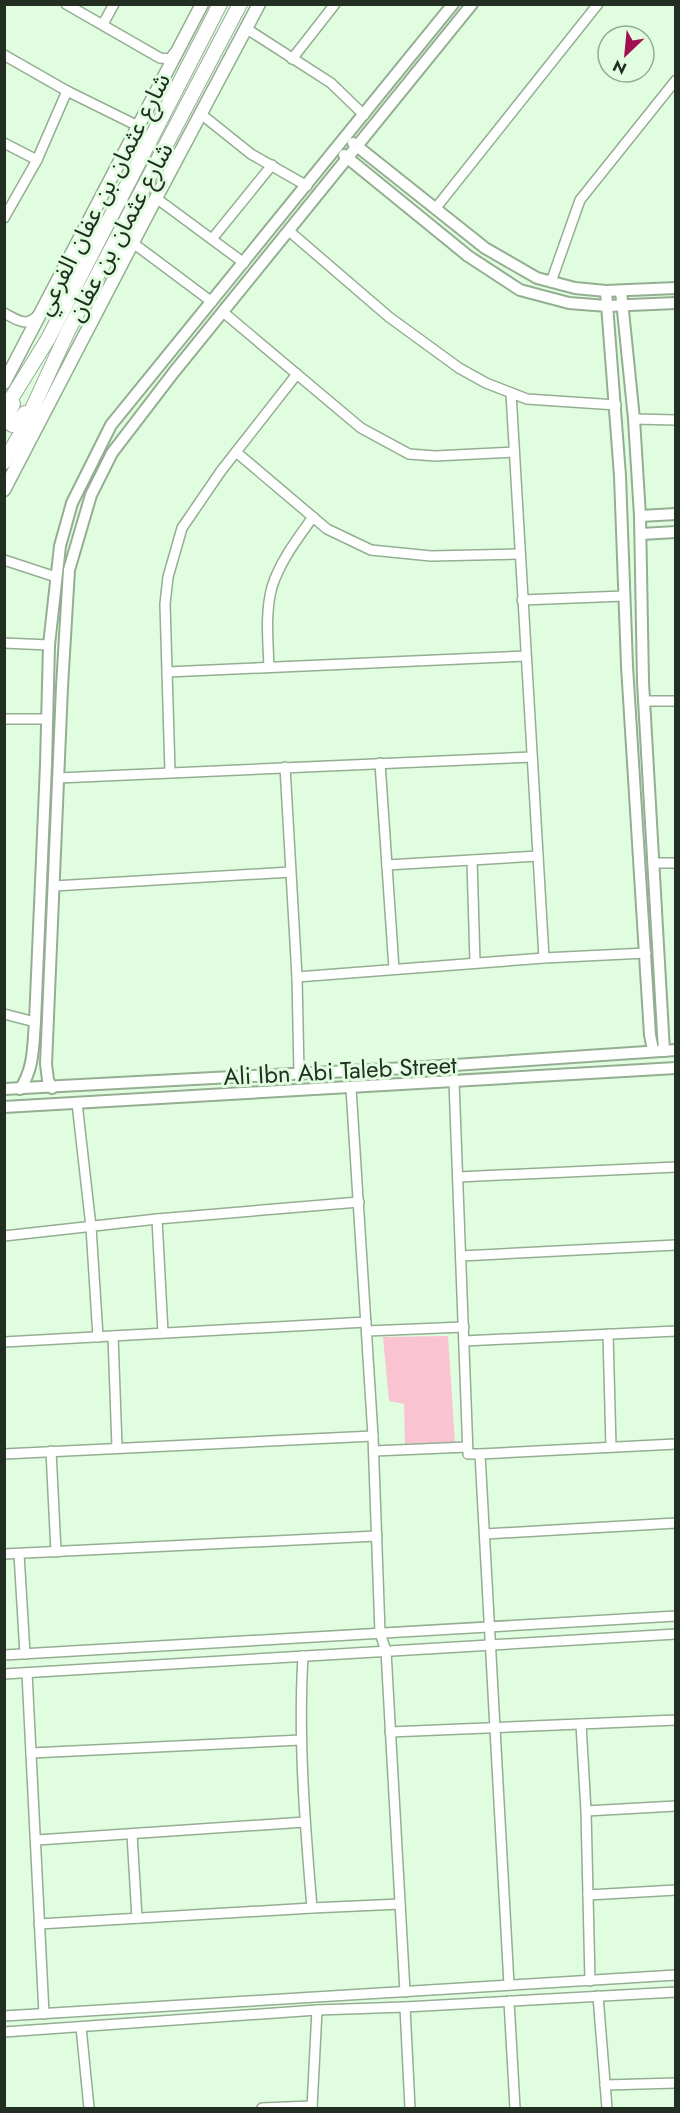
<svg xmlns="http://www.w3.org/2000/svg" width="680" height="2113" viewBox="0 0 680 2113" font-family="Jost,'Noto Sans Arabic',sans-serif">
	<rect width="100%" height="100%" fill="#e1fddf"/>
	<!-- green -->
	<polygon fill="#fac3d1" points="448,1336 455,1443 405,1445 404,1404 389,1401 383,1337"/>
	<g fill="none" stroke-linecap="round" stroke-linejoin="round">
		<!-- minor casing -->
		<g stroke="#94ae92" stroke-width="12">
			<g id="minor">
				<polyline points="66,4 160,58 170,59 174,53"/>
				<polyline points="103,24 114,4"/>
				<polyline points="247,29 331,83 364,115"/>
				<polyline points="4,55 67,91 138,126"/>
				<polyline points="292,59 335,4"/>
				<polyline points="201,114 251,154 307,186"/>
				<polyline points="4,143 37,160"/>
				<polyline points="156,198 244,263"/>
				<polyline points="435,209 598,4"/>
				<polyline points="4,218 37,160 67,91"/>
				<polyline points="289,231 389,317 459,368 486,383 527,399 616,405"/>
				<polyline points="212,239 272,165"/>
				<polyline points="133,243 212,302"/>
				<polyline points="551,282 580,200 676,80"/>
				<polyline points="223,312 361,428 409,454 435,456 513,452"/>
				<path d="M4,313C17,320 27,328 38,315"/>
				<polyline points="511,393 544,958"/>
				<polyline points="634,419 676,420"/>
				<polyline points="236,452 327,529 371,550 431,556 519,554"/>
				<polyline points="4,560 56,577"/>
				<polyline points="522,600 624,596"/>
				<polyline points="4,643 49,645"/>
				<path d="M269,667C268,641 265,612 272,587C280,561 298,538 313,517"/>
				<polyline points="167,672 526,656"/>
				<polyline points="644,701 676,701"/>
				<polyline points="4,719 47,719"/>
				<polyline points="380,763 394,969"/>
				<polyline points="285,767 297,977 299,1073"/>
				<polyline points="170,772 165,604 168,577 182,528 221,471 297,374"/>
				<polyline points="58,778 532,757"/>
				<polyline points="472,860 475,963"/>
				<polyline points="653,863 676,863"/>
				<polyline points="387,865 538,856"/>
				<polyline points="54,886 290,872"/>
				<polyline points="297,977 544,958 646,953"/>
				<polyline points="4,1014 35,1022"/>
				<polyline points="454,1082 468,1454 480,1454"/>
				<polyline points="351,1088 373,1436 380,1633 386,1651 405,1992"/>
				<polyline points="77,1103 91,1227 98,1337"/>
				<polyline points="458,1177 676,1167"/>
				<polyline points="157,1219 163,1333"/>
				<polyline points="4,1236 157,1219 359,1202"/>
				<polyline points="461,1256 676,1245"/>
				<polyline points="367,1331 464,1327"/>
				<polyline points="608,1334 611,1447"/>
				<polyline points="113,1336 117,1447"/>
				<polyline points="464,1341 676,1331"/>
				<polyline points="4,1342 366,1322"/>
				<polyline points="51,1451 56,1552"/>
				<polyline points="374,1451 467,1447"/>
				<polyline points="4,1454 373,1436"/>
				<polyline points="485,1534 676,1523"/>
				<polyline points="4,1554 377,1536"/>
				<polyline points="19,1554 25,1654"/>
				<polyline points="4,1655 676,1616"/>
				<path d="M303,1656C298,1740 305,1824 312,1908"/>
				<polyline points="27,1673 44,2014"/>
				<polyline points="4,1674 676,1634"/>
				<polyline points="581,1724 586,1811 588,1895 676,1890"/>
				<polyline points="390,1732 676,1720"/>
				<polyline points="31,1753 301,1740"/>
				<polyline points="586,1811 676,1806"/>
				<polyline points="132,1834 137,1918"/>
				<polyline points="37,1840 305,1822"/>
				<polyline points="588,1895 590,1981"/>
				<polyline points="39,1924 312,1908 400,1904"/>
				<polyline points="509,1985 480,1454 676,1444"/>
				<polyline points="598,1996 607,2108"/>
				<polyline points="509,2001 515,2108"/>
				<polyline points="405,2007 410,2108"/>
				<polyline points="4,2016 676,1975"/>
				<polyline points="81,2027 89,2108"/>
				<polyline points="4,2032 317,2010 405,2007 676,1992"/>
				<polyline points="605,2085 676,2083"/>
				<polyline points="262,2108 312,2106"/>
				<polyline points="312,2108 317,2010"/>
			</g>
		</g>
		<!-- tertiary casing -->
		<g stroke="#94ae92" stroke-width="14">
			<g id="tertiary">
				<polyline points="353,143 485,248 537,278 575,288 606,291 676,288"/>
				<polyline points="344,155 468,256 520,290 569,303 607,306 676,303"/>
				<polyline points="606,291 620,476 627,666 650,1035 653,1050"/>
				<polyline points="621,291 634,419 640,516 643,682 664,1051"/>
				<polyline points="640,516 676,514"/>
				<polyline points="641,534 676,532"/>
				<polyline points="52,1088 48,1080 46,1064 62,687 69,570 91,495 112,453 174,372 472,4"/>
				<polyline points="4,1089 425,1067 676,1050"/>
				<path d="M20,1089C34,1069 33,1046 35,1022L46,765L49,645L60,546L72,503L111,425L453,4"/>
				<polyline points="4,1107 676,1068"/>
			</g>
		</g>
		<!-- secondary casing -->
		<g stroke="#94ae92" stroke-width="15">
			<g id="secondary">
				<polyline points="116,260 131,223"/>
				<polyline points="71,283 92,229"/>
				<polyline points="4,383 202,4"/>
				<polyline points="4,490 156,198 259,4"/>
			</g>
		</g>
		<!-- primary casing -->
		<g stroke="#94ae92" stroke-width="16">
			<g id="primary">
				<path d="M13,404C9,412 5,417 12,425H16L25,413"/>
				<polyline points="4,410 48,339 220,4"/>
				<polyline points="4,462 21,433 68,331 240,4"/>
			</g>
		</g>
		<!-- minor -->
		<use href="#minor" stroke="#fff" stroke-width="9"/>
		<!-- tertiary -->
		<use href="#tertiary" stroke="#fff" stroke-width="10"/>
		<!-- secondary -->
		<use href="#secondary" stroke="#fff" stroke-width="12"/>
		<!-- primary -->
		<use href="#primary" stroke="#fff" stroke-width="14"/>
	</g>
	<g text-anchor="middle" stroke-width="6" stroke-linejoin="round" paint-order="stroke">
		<!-- street labels -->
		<g font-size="24" fill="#232e23" stroke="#e1fddf">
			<text transform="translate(103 194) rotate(-63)" y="8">شارع عثمان بن عفان الفرعي</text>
			<text transform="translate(120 232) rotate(-62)" y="8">شارع عثمان بن عفان</text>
			<text transform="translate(340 1071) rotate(-3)" y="8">Ali Ibn Abi Taleb Street</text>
		</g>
	</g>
	<!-- border -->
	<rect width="680" height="2113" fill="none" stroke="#232e23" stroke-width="12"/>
	<!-- north arrow -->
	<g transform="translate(626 54) rotate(206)"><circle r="28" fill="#e1fddf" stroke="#95aa94" stroke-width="1.5"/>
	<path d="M0-4.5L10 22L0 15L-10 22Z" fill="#a20f52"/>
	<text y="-9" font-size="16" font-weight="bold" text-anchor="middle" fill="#232e23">N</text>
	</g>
</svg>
